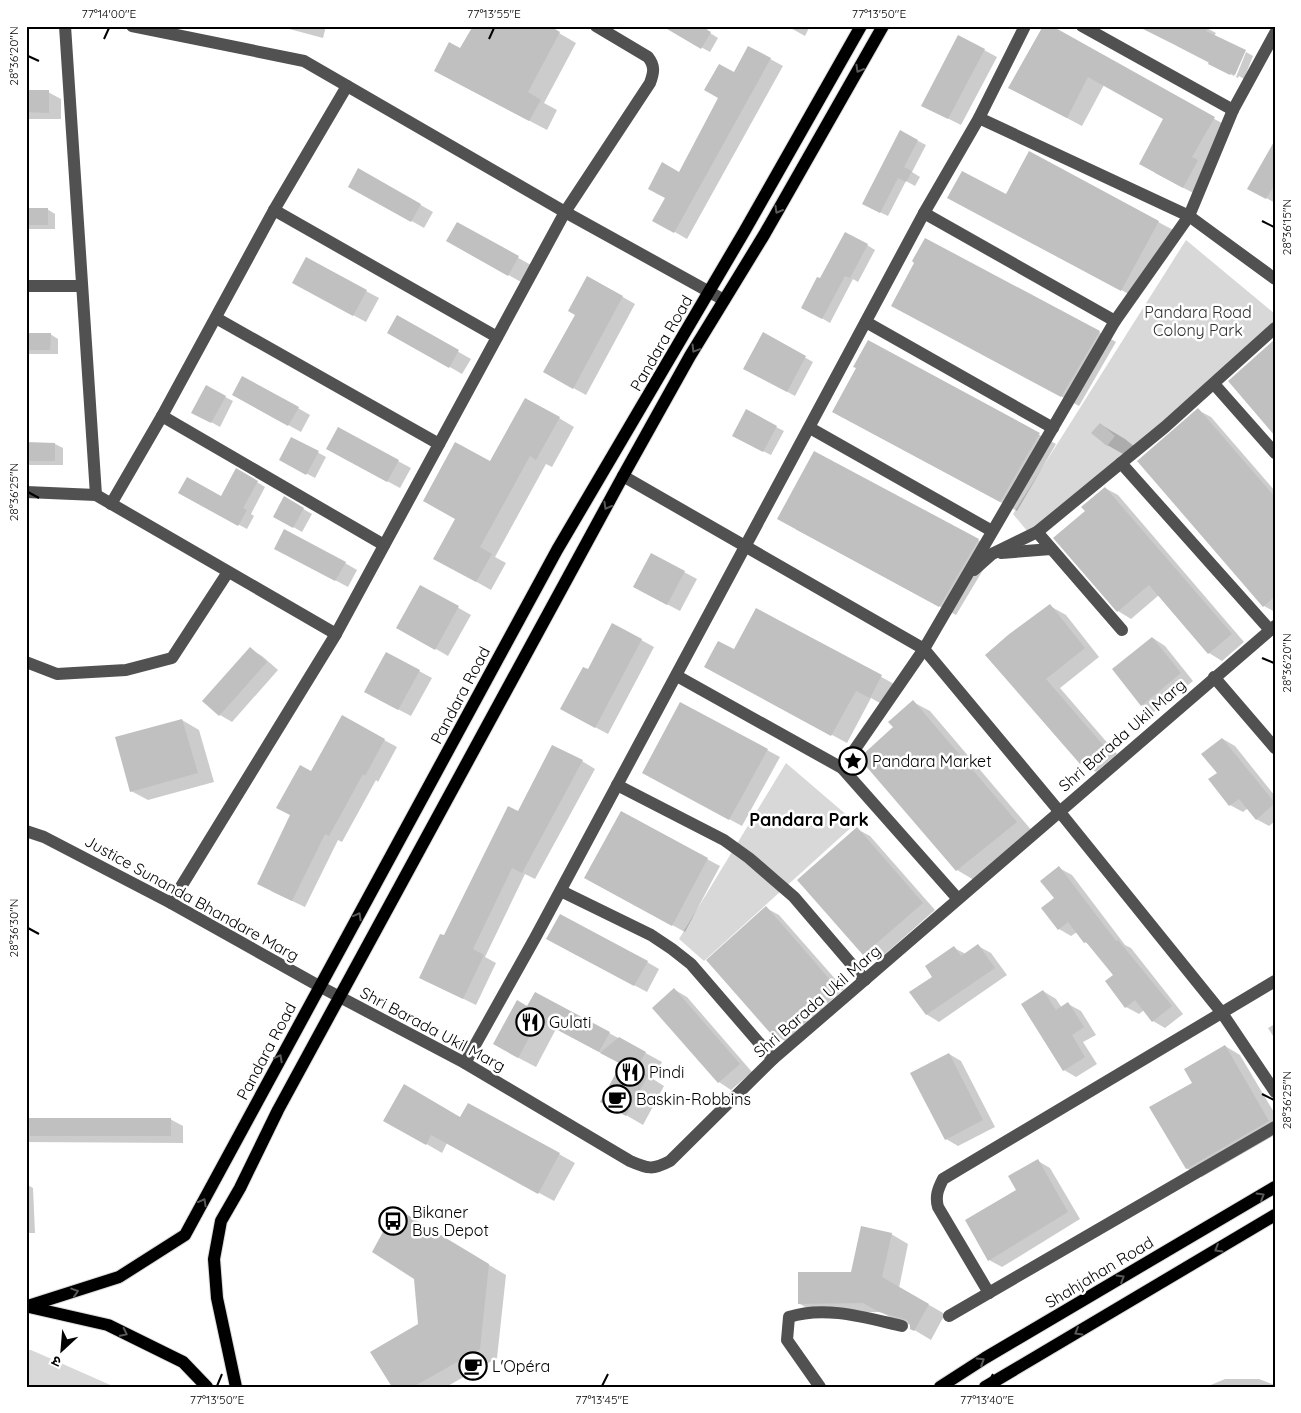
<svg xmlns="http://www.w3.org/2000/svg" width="1301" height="1413" viewBox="0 0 1301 1413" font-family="Quicksand,'Noto Sans Devanagari',sans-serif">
	<rect width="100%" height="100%" fill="#fff"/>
	<!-- green -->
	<g fill="#d8d8d8">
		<polygon points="1186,240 1275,314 1275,324 1164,425 1028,532 1013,514"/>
		<polygon points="786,763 856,823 704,961 679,939"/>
		<polygon points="26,1350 31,1350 115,1387 26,1387"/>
	</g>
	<!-- shadow -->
	<g fill="#0003">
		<polygon points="278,26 326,26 323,38"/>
		<polygon points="547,26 576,43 544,103 557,110 547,130 452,80"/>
		<polygon points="682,26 709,26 707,31 718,38 710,52 677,34"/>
		<polygon points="787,26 810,26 805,36"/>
		<polygon points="1045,26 1229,127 1199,196 1155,173 1164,118 1104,85 1082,126 1025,96"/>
		<polygon points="1203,26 1216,33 1214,36 1244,51 1234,76 1177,46"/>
		<polygon points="748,47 783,66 687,239 654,220"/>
		<polygon points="984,50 997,57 961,125 935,112"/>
		<polygon points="1246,52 1253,56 1244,79 1239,76 1238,78 1236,77"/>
		<polygon points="26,91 48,92 61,99 61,119 26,119"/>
		<polygon points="901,132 926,145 912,172 920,177 915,186 906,181 888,216 871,208"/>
		<polygon points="1275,143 1275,203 1249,188"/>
		<polygon points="1030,153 1175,231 1138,299 966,207 1007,196"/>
		<polygon points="359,170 433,212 424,228 350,186"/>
		<polygon points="26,209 47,209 55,214 55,229 26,229"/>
		<polygon points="458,224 531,265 521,282 448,241"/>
		<polygon points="867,245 875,250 858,282 853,279 830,323 803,307 821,280"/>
		<polygon points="588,277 635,304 586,395 544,372 576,314"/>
		<polygon points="306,290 366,291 379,298 366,322"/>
		<polygon points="910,315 1099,332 1116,342 1079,406"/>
		<polygon points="397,317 471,359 462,374 389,332"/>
		<polygon points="26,334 50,334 58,339 58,354 26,354"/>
		<polygon points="763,334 813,362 795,396 753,373"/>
		<polygon points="868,342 1056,444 1017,511 850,421 857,368"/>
		<polygon points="206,387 233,401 220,427 193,412"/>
		<polygon points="246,402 298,408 310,415 301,432"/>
		<polygon points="1198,410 1211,417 1275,491 1275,612 1264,606"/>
		<polygon points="559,418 574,427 552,467 546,464 495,557 506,563 491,590 450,567 491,463"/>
		<polygon points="1100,424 1125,439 1140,451 1132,459 1107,445"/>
		<polygon points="776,427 784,431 771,455 741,440"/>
		<polygon points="292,438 326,457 315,478 281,460"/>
		<polygon points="26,444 55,444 63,448 63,465 26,465"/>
		<polygon points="340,456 398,461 411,468 400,488"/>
		<polygon points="237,470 265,487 251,514 254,516 247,529 188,498 222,498"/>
		<polygon points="1105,488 1118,495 1244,642 1222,661 1209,653 1159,595 1131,619 1118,611 1055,538 1087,512"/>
		<polygon points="284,498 312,514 302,532 274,516"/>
		<polygon points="795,529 978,540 995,550 956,615"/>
		<polygon points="288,555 345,563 357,570 348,587"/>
		<polygon points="684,572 697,579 680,611 647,594"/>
		<polygon points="420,586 471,615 448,656 398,627"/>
		<polygon points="1050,606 1066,615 1099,657 1060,688 1117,754 1096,772 1081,763 987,655"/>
		<polygon points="757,609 896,685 885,706 871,698 847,743 719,674 735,651"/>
		<polygon points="612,624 654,647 608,734 574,716 588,671"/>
		<polygon points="1153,638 1165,646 1193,681 1154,712 1142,705"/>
		<polygon points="250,649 262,656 278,670 232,722 220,715"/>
		<polygon points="419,671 432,678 411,716 378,699"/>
		<polygon points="913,702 930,711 1033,832 974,880 957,870"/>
		<polygon points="342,717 397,747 378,782 376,780 342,842 338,840 305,907 271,891 292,815 312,773"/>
		<polygon points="182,720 199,730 214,782 148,800 131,791"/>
		<polygon points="1223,739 1235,746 1275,796 1275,821 1269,826 1256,819 1248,808 1243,812 1230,805 1218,773"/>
		<polygon points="767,750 780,757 742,826 656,780"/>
		<polygon points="582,761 595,769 535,879 525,874 485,957 496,963 476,1005 421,978 519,812"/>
		<polygon points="621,813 720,866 685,932 598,885"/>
		<polygon points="857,829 870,836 935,910 877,961 864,954 799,880"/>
		<polygon points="1059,868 1072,875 1125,945 1131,948 1183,1014 1165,1028 1153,1021 1144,1010 1139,1014 1126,1007 1114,975 1091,946 1085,942 1077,932 1071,936 1059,929 1056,899"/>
		<polygon points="766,908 779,915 844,989 785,1041 773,1034"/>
		<polygon points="560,946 647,962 659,969 647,992"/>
		<polygon points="978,946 991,953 1007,975 939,1022 926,1014 934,977 954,948 966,954"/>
		<polygon points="675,990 687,997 752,1072 731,1090 719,1082"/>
		<polygon points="1043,991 1056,999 1062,1008 1068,1004 1081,1011 1096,1035 1083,1042 1097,1064 1076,1077 1064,1070"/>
		<polygon points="528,1008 609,1033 662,1062 653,1079 664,1086 643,1125 619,1111 622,1064 616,1061 556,1029 536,1067 511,1054"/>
		<polygon points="1275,1024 1275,1039 1268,1028"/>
		<polygon points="1225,1046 1240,1055 1275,1114 1275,1135 1202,1177 1186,1168"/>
		<polygon points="949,1054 961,1061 995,1127 958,1146 946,1139"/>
		<polygon points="26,1069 28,1070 28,1086 26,1086"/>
		<polygon points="469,1104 575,1163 554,1201 447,1143 442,1153 385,1120 461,1119"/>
		<polygon points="26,1119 170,1119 183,1126 183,1143 26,1142"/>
		<polygon points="1038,1161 1050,1168 1080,1219 1002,1267 989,1260 1018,1191"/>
		<polygon points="26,1184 33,1188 35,1233 26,1233"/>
		<polygon points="413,1220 506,1275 497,1358 446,1387 393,1387 420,1325"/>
		<polygon points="891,1234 908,1244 899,1288 945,1314 931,1340 911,1328 911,1325 897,1321 881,1312 816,1313 800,1304 852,1273"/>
		<polygon points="1225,1379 1259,1379 1275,1385 1275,1387 1206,1387"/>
	</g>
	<!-- building -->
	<g fill="#c0c0c0">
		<polygon points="473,26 550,26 560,32 528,92 541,100 529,121 434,71 449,42 460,48"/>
		<polygon points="662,26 700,26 711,32 701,49"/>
		<polygon points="1043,26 1052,26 1215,117 1192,157 1198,160 1183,188 1139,164 1163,119 1088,77 1067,118 1008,88"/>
		<polygon points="1137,26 1209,26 1206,31 1246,50 1235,75 1231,73 1230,75 1208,64 1209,62"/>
		<polygon points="958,35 985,49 948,119 921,106"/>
		<polygon points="748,46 771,58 674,233 652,221 665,198 648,189 662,162 679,172 718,98 704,90 719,64 734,72"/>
		<polygon points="26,90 49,90 49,113 26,112"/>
		<polygon points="900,130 918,140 904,167 912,171 906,182 898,178 880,213 862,204"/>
		<polygon points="1275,140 1275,184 1266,199 1247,189"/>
		<polygon points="1029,151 1159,221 1121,291 947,198 962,171 1006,194"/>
		<polygon points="358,168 421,204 411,222 348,187"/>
		<rect x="26" y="208" width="22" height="17"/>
		<polygon points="457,222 519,256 508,276 446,241"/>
		<polygon points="845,232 868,244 850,278 845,276 822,319 801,308 817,277 820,278"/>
		<polygon points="925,238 1100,331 1061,397 891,306 914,263 912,261"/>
		<polygon points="306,257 367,290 353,316 292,283"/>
		<polygon points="587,276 623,296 573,389 543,372 575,315 568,311"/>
		<polygon points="397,315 459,350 449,368 387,333"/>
		<polygon points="763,332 806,356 787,392 743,369"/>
		<polygon points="26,333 51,333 50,350 26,350"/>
		<polygon points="1275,339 1275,436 1228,381"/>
		<polygon points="868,340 1040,433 1000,502 832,412 856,368 853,367"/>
		<polygon points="242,376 299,407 288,426 232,395"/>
		<polygon points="206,385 226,396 211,423 191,413"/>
		<polygon points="525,398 560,417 536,460 530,456 480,547 492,554 476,582 433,559 455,519 423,501 455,442 490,461"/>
		<polygon points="1198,408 1275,497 1275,596 1263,607 1137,461"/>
		<polygon points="746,409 777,426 763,452 732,436"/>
		<polygon points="1100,423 1115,436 1107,446 1091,433"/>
		<polygon points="338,427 399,460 387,482 326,449"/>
		<polygon points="291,437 319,451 306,475 279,460"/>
		<polygon points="26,442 55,443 55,461 26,461"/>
		<polygon points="814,451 979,539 939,607 777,519"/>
		<polygon points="236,468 258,481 243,508 247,510 238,526 178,493 187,477 221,496"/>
		<polygon points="1105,487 1232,634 1208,654 1149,585 1117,612 1053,538 1085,511 1081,507"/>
		<polygon points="284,496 304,508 293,528 273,517"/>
		<polygon points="284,529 346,562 335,581 274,549"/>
		<polygon points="651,553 685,571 667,605 633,587"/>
		<polygon points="420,585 459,606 435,650 396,628"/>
		<polygon points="1050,604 1085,648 1046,679 1103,745 1080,764 985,655 1008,635"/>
		<polygon points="756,608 882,675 870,698 856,691 831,736 704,667 718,641 734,649"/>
		<polygon points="612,623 642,639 595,728 560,709 583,667 588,669"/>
		<polygon points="1152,637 1181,673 1141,706 1112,669"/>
		<polygon points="250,647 267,662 219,716 202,701"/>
		<polygon points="386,652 420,670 398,710 364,692"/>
		<polygon points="913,700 1017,822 956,871 859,758 893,727 888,722"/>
		<polygon points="680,702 768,749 729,820 642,773"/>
		<polygon points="342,715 385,739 365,776 363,774 329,836 325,834 292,901 257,884 290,815 276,808 300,765 311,771"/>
		<polygon points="182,719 198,773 130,792 115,737"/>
		<polygon points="1222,738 1275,803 1256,820 1239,799 1229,806 1208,779 1217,773 1201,754"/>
		<polygon points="552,745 583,760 522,873 512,868 473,949 484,955 463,999 419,978 440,934 444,935 508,806 518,811"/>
		<polygon points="621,811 708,858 672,926 584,878"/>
		<polygon points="857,827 923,903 863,955 797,880"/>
		<polygon points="1059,866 1116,941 1118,940 1172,1006 1152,1022 1135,1000 1125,1008 1105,981 1113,975 1086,942 1084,943 1068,922 1058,930 1041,908 1054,898 1040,881"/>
		<polygon points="766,906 832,982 772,1035 706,960"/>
		<polygon points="560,914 648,961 634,986 546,939"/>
		<polygon points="978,944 995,968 926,1015 909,992 932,977 925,966 954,946 961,956"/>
		<polygon points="674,988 740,1064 718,1083 652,1008"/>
		<polygon points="1043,990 1056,1010 1068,1002 1084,1027 1072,1035 1085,1057 1063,1071 1021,1004"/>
		<polygon points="535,992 610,1032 599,1052 539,1020 518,1058 493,1044 517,1000 527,1006"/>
		<polygon points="619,1037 646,1052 636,1069 648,1075 626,1116 600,1102 621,1064 600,1053"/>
		<polygon points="1225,1045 1269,1121 1186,1169 1149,1107 1192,1083 1184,1069"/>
		<polygon points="949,1053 983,1120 945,1140 910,1073"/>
		<polygon points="404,1084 460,1117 468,1103 560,1153 538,1194 431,1135 426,1145 383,1121"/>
		<polygon points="29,1118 171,1118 171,1136 30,1136"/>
		<polygon points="1038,1159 1068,1212 988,1261 965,1220 1016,1190 1008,1176"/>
		<polygon points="396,1208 489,1264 480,1349 413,1387 392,1387 370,1352 418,1324 414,1279 372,1252"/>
		<polygon points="861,1226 892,1233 882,1277 929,1304 914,1331 910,1329 910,1324 907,1320 879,1312 863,1303 798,1304 798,1272 851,1272"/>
	</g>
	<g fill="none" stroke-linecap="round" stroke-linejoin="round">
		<!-- major casing -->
		<g stroke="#dbdbdb" stroke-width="14">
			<g id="major">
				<polyline points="28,1306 119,1277 185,1235 557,550 744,232 861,26"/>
				<polyline points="29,1307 108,1325 183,1362 207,1387"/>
				<polyline points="236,1387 217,1298 214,1259 221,1221 240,1188 278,1110 623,476 690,356 764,235 883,26"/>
				<polyline points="940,1387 985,1358 1275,1187"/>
				<polyline points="985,1387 1275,1215"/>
			</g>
		</g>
		<!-- minor -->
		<g stroke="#515151" stroke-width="12">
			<polyline points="65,26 96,495"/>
			<polyline points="132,26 304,61 565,212 724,300"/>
			<polyline points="1082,26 1233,110"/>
			<polyline points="979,118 1189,216 1275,279"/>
			<polyline points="274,210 497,337"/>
			<polyline points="924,213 1115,321"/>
			<polyline points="26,286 82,286"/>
			<polyline points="216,318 439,444"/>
			<polyline points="866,322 1053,428"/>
			<polyline points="1214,384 1275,453"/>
			<polyline points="162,416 384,545"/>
			<polyline points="810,428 992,531"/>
			<polyline points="1121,463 1270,630"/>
			<polyline points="623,476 924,649 1059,811 1222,1013 1275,1092"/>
			<polyline points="26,492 96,495 336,634"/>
			<polyline points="111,504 162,416 274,210 347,86"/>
			<polyline points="1037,532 1122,630"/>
			<polyline points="1001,553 1051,549"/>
			<polyline points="974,570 992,554 1037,532 1165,427 1275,328"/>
			<polyline points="26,662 57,674 126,670 172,658 228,572"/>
			<polyline points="677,676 842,768 958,899"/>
			<polyline points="1214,677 1275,748"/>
			<polyline points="842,768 924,649 1115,321 1189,216 1233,110 1275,33"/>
			<polyline points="617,785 724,840 749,858 794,897 865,980"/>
			<path d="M26,831L44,837L171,903L319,986L465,1063L630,1161C648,1169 653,1170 670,1161L773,1059L1275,626"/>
			<polyline points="561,891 651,935 672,949 691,964 773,1059"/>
			<path d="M171,903L336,634L565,212L650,83C654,72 655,66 648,57L596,26"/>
			<polyline points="465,1063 535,938 924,213 979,118 1025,26"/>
			<path d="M989,1293L938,1207C935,1196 938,1189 943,1179L1275,981"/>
			<polyline points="949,1316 1275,1127"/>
			<path d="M820,1387L787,1340L789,1317C825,1305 867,1318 902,1326"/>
		</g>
		<!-- major -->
		<use href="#major" stroke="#000" stroke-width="12"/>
	</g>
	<!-- one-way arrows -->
	<defs><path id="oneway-chevron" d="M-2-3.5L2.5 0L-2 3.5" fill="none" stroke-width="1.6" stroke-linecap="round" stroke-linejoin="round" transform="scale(1.25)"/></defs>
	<g stroke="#595959">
		<use href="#oneway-chevron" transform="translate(859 69) rotate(120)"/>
		<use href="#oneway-chevron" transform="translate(778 210) rotate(120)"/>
		<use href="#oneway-chevron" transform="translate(695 349) rotate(121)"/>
		<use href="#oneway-chevron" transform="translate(607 506) rotate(119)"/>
		<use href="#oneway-chevron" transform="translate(358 916) rotate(-61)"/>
		<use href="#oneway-chevron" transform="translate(279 1058) rotate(-62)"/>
		<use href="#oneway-chevron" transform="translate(1261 1196) rotate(-31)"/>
		<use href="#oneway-chevron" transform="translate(203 1202) rotate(-61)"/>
		<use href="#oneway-chevron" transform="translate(1218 1249) rotate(149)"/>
		<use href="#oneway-chevron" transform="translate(1121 1278) rotate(-31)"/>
		<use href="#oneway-chevron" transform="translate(75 1292) rotate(-18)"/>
		<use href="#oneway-chevron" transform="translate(1078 1332) rotate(150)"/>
		<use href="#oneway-chevron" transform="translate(124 1333) rotate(26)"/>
		<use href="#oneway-chevron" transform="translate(981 1361) rotate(-32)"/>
	</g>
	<!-- ticks -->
	<path fill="none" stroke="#000" stroke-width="2" d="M104,39L109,28M489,39L494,28M874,39L879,28M28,56L39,61M1262,221L1274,227M28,492L39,498M1262,658L1274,663M28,928L39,934M1262,1094L1274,1100M217,1386L222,1374M602,1386L608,1374M987,1386L993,1374"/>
	<!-- icons -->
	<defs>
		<g id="sight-ring" transform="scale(1.4375)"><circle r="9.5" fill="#fff" stroke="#000" stroke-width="1.5"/><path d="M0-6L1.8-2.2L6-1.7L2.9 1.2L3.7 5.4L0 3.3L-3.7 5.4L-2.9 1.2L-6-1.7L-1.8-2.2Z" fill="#000"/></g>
		<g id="restaurant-ring" transform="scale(1.4375)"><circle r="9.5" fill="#fff" stroke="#000" stroke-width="1.5"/><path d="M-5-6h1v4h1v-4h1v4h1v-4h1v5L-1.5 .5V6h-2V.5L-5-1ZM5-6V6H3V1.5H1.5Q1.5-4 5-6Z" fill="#000"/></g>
		<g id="cafe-ring" transform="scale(1.4375)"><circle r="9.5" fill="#fff" stroke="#000" stroke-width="1.5"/><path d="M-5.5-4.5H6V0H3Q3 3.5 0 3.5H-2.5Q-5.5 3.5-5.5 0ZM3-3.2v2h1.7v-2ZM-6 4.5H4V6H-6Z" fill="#000"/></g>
		<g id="bus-ring" transform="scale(1.4375)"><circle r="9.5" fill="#fff" stroke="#000" stroke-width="1.5"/><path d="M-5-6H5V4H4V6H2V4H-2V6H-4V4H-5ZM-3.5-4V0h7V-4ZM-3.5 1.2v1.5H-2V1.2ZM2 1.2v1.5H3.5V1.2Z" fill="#000"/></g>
	</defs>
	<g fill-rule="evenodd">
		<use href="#sight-ring" x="853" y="761"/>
		<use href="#restaurant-ring" x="530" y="1022"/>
		<use href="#restaurant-ring" x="630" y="1072"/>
		<use href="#cafe-ring" x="617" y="1099"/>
		<use href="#bus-ring" x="393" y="1221"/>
		<use href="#cafe-ring" x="473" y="1366"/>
	</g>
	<g text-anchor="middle" stroke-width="5" stroke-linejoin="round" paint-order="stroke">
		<!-- park labels -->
		<g font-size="16" fill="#2f2f2f" stroke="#fff">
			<text x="1198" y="318">Pandara Road<tspan x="1198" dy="18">Colony Park</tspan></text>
		</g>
		<!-- street labels -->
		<g font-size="16" fill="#000" stroke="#fff">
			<text transform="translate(661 343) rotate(-60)" y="6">Pandara Road</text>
			<text transform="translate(460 695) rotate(-62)" y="6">Pandara Road</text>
			<text transform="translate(1122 735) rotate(-41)" y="6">Shri Barada Ukil Marg</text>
			<text transform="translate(192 898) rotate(29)" y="6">Justice Sunanda Bhandare Marg</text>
			<text transform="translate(817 1001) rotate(-41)" y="6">Shri Barada Ukil Marg</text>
			<text transform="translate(433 1029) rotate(28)" y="6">Shri Barada Ukil Marg</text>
			<text transform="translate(266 1051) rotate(-62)" y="6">Pandara Road</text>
			<text transform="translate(1099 1272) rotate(-31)" y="6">Shahjahan Road</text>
		</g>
		<!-- poi labels -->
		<g font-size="16" fill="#000" stroke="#fff" text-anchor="start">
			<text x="872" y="767">Pandara Market</text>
			<text x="549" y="1028">Gulati</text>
			<text x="649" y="1078">Pindi</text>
			<text x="636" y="1105">Baskin-Robbins</text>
			<text x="412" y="1218">Bikaner<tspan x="412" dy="18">Bus Depot</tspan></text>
			<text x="492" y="1372">L'Opéra</text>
		</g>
		<!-- neighbourhood labels -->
		<g font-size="18" font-weight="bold" fill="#000" stroke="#fff">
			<text x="809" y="826">Pandara Park</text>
		</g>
	</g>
	<!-- border -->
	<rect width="1301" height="1413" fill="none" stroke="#ffffff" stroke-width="55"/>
	<!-- north arrow -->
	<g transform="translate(62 1350) rotate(206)" stroke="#ffffff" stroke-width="4" paint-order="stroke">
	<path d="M0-4L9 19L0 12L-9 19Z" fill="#000000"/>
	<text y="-8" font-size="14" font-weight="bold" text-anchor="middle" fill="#000000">उ</text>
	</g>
	<rect x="28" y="28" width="1246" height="1358" fill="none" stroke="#000" stroke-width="2"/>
	<g font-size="12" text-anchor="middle" fill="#000">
		<text x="109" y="18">77°14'00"E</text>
		<text x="494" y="18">77°13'55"E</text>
		<text x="879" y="18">77°13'50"E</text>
		<text transform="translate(14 56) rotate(-90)" y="4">28°36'20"N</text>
		<text transform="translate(1287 227) rotate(-90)" y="4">28°36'15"N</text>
		<text transform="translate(14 492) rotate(-90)" y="4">28°36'25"N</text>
		<text transform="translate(1287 663) rotate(-90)" y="4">28°36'20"N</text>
		<text transform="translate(14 928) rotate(-90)" y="4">28°36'30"N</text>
		<text transform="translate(1287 1100) rotate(-90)" y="4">28°36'25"N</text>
		<text x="217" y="1404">77°13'50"E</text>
		<text x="602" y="1404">77°13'45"E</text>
		<text x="987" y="1404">77°13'40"E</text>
	</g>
</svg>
